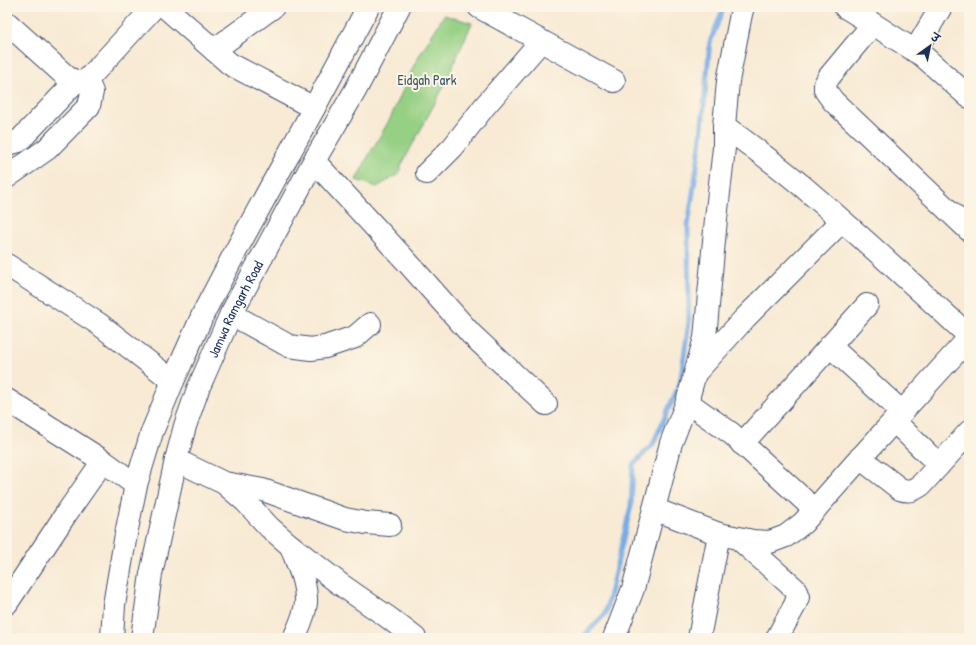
<svg xmlns="http://www.w3.org/2000/svg" width="976" height="645" viewBox="0 0 976 645" font-family="'Patrick Hand','Playpen Sans Deva',sans-serif">
	<rect width="100%" height="100%" fill="#fcf5e5"/>
	<filter id="ink" filterUnits="userSpaceOnUse"><feTurbulence type="fractalNoise" baseFrequency=".025" numOctaves="2"/><feDisplacementMap in="SourceGraphic" scale="8" xChannelSelector="R" yChannelSelector="G"/><feConvolveMatrix kernelMatrix="1 2 1 2 8 2 1 2 1" color-interpolation-filters="sRGB"/></filter>
	<filter id="wash" filterUnits="userSpaceOnUse"><feTurbulence type="fractalNoise" baseFrequency=".012" numOctaves="4" result="noise"/><feDisplacementMap in="SourceGraphic" scale="16" xChannelSelector="R" yChannelSelector="G"/><feGaussianBlur stdDeviation="0.9" result="paint"/><feColorMatrix in="noise" values="0 0 0 0 0 0 0 0 0 0 0 0 0 0 0 0 0 1.4 0 .05"/><feComposite in="paint" operator="in"/></filter>
	<g filter="url(#wash)">
		<rect width="100%" height="100%" fill="#f8ead4"/>
		<!-- green -->
		<polygon fill="#95d084" stroke="#588071" points="444,15 472,23 443,88 402,164 399,174 377,187 356,180 369,155 390,119 415,63"/>
		<g fill="none" stroke-linecap="round" stroke-linejoin="round">
			<!-- stream -->
			<polyline stroke="#78ace5" stroke-width="5" points="582,638 605,614 631,506 633,465 653,444 680,383 689,322 688,226 700,146 710,42 724,7"/>
		</g>
	</g>
	<g filter="url(#ink)">
		<g fill="none" stroke-linecap="round" stroke-linejoin="round">
			<!-- minor casing -->
			<g stroke="#3c4b70" stroke-width="24">
				<g id="minor">
					<polyline points="165,7 230,64 314,108"/>
					<polyline points="479,7 614,81"/>
					<polyline points="845,7 881,29 923,56 969,97"/>
					<path d="M7,23L68,78C76,81 79,83 87,80L154,7"/>
					<polyline points="873,24 829,77 825,84 825,90 833,101 969,230"/>
					<polyline points="214,50 273,7"/>
					<polyline points="915,51 941,7"/>
					<path d="M724,126C750,145 776,164 801,185C859,234 914,285 969,336"/>
					<polyline points="7,144 19,141 76,81"/>
					<polyline points="314,161 408,263 471,334 546,404"/>
					<polyline points="427,173 453,147 484,107 541,41"/>
					<polyline points="7,177 47,149 89,106 92,92 87,80"/>
					<polyline points="7,265 99,324 173,381"/>
					<polyline points="231,314 289,346 311,349 325,347 355,337 370,324"/>
					<polyline points="830,346 902,412"/>
					<polyline points="698,370 745,318 842,221"/>
					<polyline points="7,400 103,461 136,485"/>
					<polyline points="687,402 732,434 815,510"/>
					<polyline points="894,421 939,465"/>
					<polyline points="742,444 867,305"/>
					<path d="M860,458L900,489C909,492 912,491 921,485L969,432"/>
					<polyline points="176,460 224,483 246,502 269,527 291,546 340,584 389,618 415,638"/>
					<polyline points="225,483 263,490 345,519 366,523 390,525"/>
					<polyline points="719,534 753,541 770,542 786,536 803,523 854,465 969,338"/>
					<polyline points="738,538 795,589 798,597 795,605 777,638"/>
					<path d="M291,546C297,564 307,583 306,603C305,615 299,627 294,638"/>
					<polyline points="7,603 66,514 103,461"/>
					<polyline points="614,638 633,589 654,509"/>
					<polyline points="699,638 719,534 654,509 671,443 687,402 705,338 716,219 724,148 724,126 728,81 741,14 743,7"/>
				</g>
			</g>
			<!-- highway casing -->
			<g stroke="#3c4b70" stroke-width="24">
				<g id="highway">
					<polyline points="112,638 114,605 126,534 136,485 152,432 173,381 205,310 240,243 314,108 368,7"/>
					<path id="s1" d="M142,638L151,574L176,460L185,426L198,389L231,314L314,161L355,91L399,7"/>
				</g>
			</g>
			<!-- minor -->
			<use href="#minor" stroke="#fff" stroke-width="22"/>
			<!-- highway -->
			<use href="#highway" stroke="#fff" stroke-width="22"/>
		</g>
	</g>
	<g text-anchor="middle" stroke-width="4" stroke-linejoin="round" paint-order="stroke">
		<!-- park labels -->
		<g font-size="14" fill="#3a5768" stroke="#fcf5e5">
			<text x="427" y="85">Eidgah Park</text>
		</g>
		<!-- street labels -->
		<g font-size="14" fill="#1b2f5e" stroke="#fcf5e5">
			<text dy="5" stroke="none"><textPath href="#s1" startOffset="344">Jamwa Ramgarh Road</textPath></text>
		</g>
	</g>
	<!-- margin -->
	<rect width="976" height="645" fill="none" stroke="#fcf5e5" stroke-width="24"/>
	<!-- north arrow -->
	<g transform="translate(930 46) rotate(33)" stroke="#fcf5e5" stroke-width="3" paint-order="stroke">
	<path d="M0-3L7 15L0 10L-7 15Z" fill="#1b2f5e"/>
	<text y="-6" font-size="11" font-weight="bold" text-anchor="middle" fill="#1b2f5e">उ</text>
	</g>
</svg>
